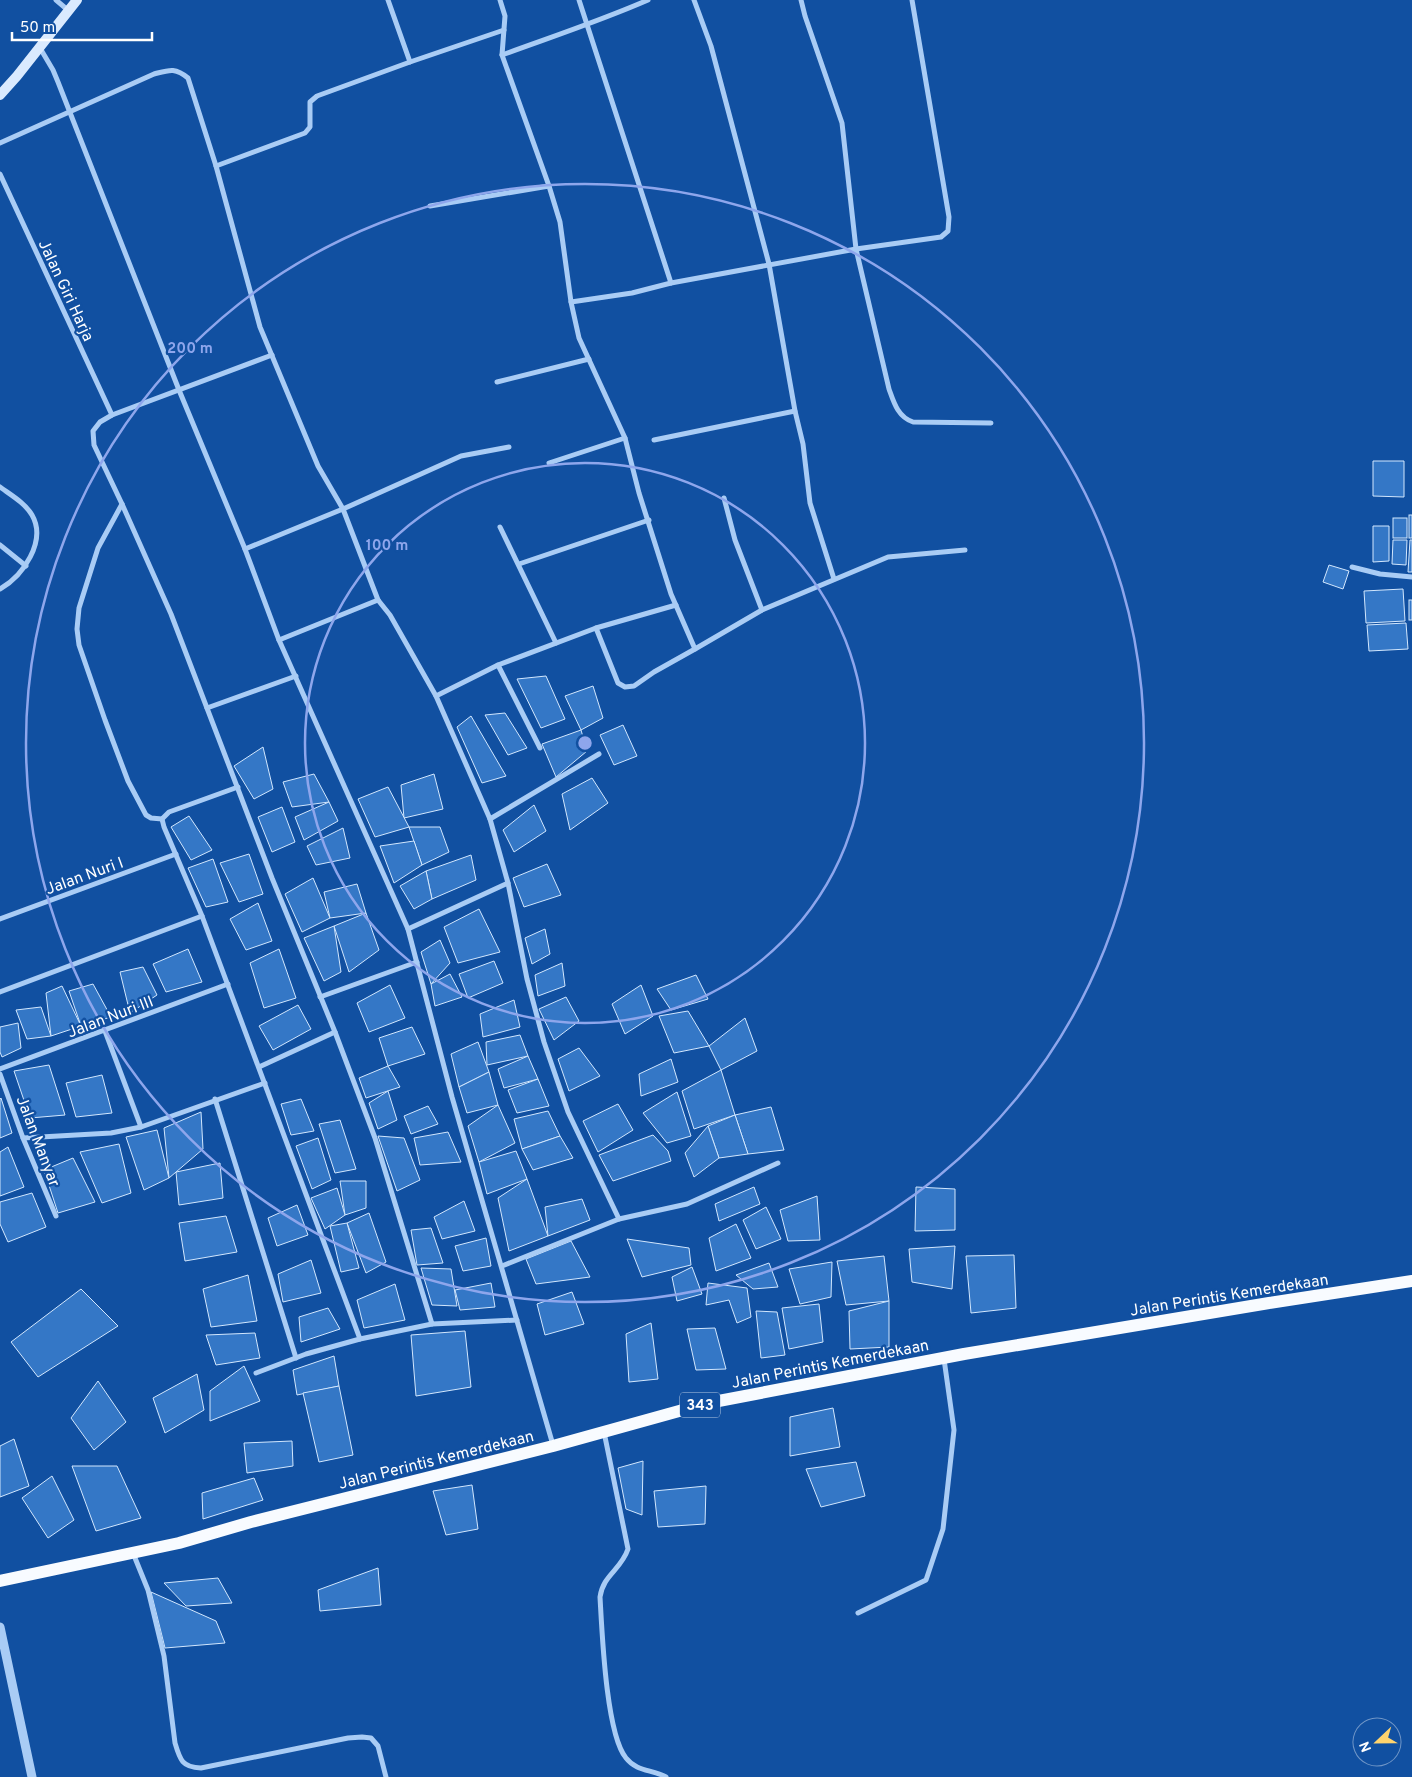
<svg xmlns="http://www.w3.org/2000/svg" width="1412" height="1777" viewBox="0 0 1412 1777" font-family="Overpass,sans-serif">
	<rect width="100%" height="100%" fill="#1150a1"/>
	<!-- building -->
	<g fill="#3477c6" stroke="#d2e7fe">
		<polygon points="1373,461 1404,461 1404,497 1373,496"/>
		<rect x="1409" y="515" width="3" height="23"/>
		<rect x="1393" y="518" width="14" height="20"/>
		<polygon points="1373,526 1389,526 1389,561 1373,562"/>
		<polygon points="1393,540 1407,540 1406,565 1392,564"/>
		<polygon points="1410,540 1412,540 1412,572 1408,572"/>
		<polygon points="1329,565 1349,571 1343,589 1323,582"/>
		<polygon points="1403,589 1405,621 1366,623 1364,591"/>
		<rect x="1409" y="600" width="3" height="20"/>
		<polygon points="1406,623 1408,649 1369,651 1367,625"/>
		<polygon points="546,676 565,719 541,728 517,679"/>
		<polygon points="593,686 603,718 581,730 565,696"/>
		<polygon points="505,713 527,748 508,755 485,715"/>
		<polygon points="471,716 506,776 482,783 457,727"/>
		<polygon points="623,725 637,756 614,765 600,735"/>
		<polygon points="581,730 587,751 556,777 542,744"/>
		<polygon points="263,747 273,789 254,799 234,766"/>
		<polygon points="314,774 329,802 292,807 283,782"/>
		<polygon points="434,774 443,809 404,818 401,785"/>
		<polygon points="592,778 608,803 570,830 562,794"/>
		<polygon points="388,787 409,827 375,837 358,799"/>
		<polygon points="329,802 338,821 304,840 295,817"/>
		<polygon points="534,805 546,831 514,852 503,830"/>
		<polygon points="282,807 295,842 272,852 258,817"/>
		<polygon points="189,816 212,850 191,860 171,827"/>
		<polygon points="409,827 440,827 449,852 422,865"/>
		<polygon points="343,828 350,858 316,865 307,846"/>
		<polygon points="414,841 422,865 394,883 380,846"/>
		<polygon points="249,854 263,894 239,902 220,863"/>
		<polygon points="471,855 476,880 432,899 426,871"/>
		<polygon points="213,859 228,902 206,907 188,868"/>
		<polygon points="547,864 561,895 524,907 513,878"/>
		<polygon points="426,871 432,899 414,909 400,886"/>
		<polygon points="313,878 330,918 302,932 285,894"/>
		<polygon points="357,884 366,913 330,918 324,892"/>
		<polygon points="258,903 272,941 246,950 230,919"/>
		<polygon points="479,909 500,952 458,963 444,927"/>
		<polygon points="366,913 379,950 349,972 334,926"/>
		<polygon points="334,926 341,972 324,981 304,938"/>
		<polygon points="545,929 550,954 532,964 525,938"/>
		<polygon points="440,940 450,963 431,984 421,952"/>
		<polygon points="188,949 202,982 166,992 153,964"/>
		<polygon points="279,949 296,998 264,1008 250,963"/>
		<polygon points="494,961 503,983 468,998 459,974"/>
		<polygon points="562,963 565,986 538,996 535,975"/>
		<polygon points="143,967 157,995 130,1013 120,972"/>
		<polygon points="450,974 462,997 435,1006 431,984"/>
		<polygon points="696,975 708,999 671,1010 657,989"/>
		<polygon points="93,984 111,1017 81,1026 69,991"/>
		<polygon points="390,985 405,1018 369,1032 357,1003"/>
		<polygon points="641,985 653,1016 625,1034 612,1004"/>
		<polygon points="62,986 81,1026 51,1036 46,993"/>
		<polygon points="566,997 579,1021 554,1040 539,1009"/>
		<polygon points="514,1000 520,1027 483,1037 480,1014"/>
		<polygon points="298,1005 311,1029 273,1050 259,1026"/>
		<polygon points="41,1007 51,1036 27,1039 16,1010"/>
		<polygon points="688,1011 709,1046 674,1053 659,1016"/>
		<polygon points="745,1018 757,1051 721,1070 709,1046"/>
		<polygon points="18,1023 21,1048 2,1057 0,1052 0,1027"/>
		<polygon points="412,1027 425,1054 388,1066 379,1038"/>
		<polygon points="520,1035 528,1056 487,1065 486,1042"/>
		<polygon points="478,1042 489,1072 459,1087 451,1054"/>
		<polygon points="579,1048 600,1076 569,1091 558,1059"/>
		<polygon points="528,1056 538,1079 504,1088 498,1069"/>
		<polygon points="671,1059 678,1082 641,1096 639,1074"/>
		<polygon points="49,1065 65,1115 30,1118 14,1071"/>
		<polygon points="388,1066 400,1087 366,1098 359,1078"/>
		<polygon points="721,1070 735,1115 694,1129 682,1091"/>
		<polygon points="489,1072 498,1105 467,1113 459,1087"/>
		<polygon points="102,1075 112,1113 76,1117 66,1083"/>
		<polygon points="538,1079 549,1106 517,1113 508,1090"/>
		<polygon points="388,1091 397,1120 378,1129 369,1103"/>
		<polygon points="677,1092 691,1136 667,1143 643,1113"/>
		<polygon points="1,1098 12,1133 0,1138 0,1099"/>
		<polygon points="301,1099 314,1131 291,1135 281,1104"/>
		<polygon points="618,1104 633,1130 598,1152 583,1121"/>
		<polygon points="498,1105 515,1143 479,1162 468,1126"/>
		<polygon points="428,1106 438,1124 411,1134 404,1116"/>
		<polygon points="771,1107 784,1150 748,1154 735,1115"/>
		<polygon points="548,1111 560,1136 522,1149 514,1119"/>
		<polygon points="201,1112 203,1149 169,1178 164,1128"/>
		<polygon points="735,1115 748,1154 719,1158 708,1126"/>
		<polygon points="340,1120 356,1169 335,1173 319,1124"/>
		<polygon points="708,1126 719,1158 694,1177 685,1153"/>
		<polygon points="157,1130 169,1178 144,1190 126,1137"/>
		<polygon points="448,1132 461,1162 420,1165 414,1138"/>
		<polygon points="653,1135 668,1151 671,1161 613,1181 599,1155"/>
		<polygon points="378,1136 404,1138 420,1180 397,1191"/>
		<polygon points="560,1136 573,1158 533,1170 522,1149"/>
		<polygon points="318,1138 331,1180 312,1189 296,1146"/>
		<polygon points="119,1144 131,1193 102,1203 80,1152"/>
		<polygon points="8,1147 24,1187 0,1196 0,1152"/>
		<polygon points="516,1151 527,1179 487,1194 479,1162"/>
		<polygon points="73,1158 95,1202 58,1213 44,1170"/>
		<polygon points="220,1163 223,1198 179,1205 176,1172"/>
		<polygon points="527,1179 548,1236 509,1251 498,1198"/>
		<polygon points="340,1181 366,1181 366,1208 345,1215"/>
		<polygon points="754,1187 760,1204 719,1221 715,1204"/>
		<polygon points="916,1187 955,1189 955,1230 915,1231"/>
		<polygon points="337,1188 345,1215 325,1229 311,1198"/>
		<polygon points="32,1193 46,1227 8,1242 0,1224 0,1202"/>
		<polygon points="817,1196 820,1240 788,1241 780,1210"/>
		<polygon points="582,1199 590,1220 548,1236 545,1207"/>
		<polygon points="464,1201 475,1231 442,1239 434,1217"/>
		<polygon points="297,1205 308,1235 277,1246 268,1218"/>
		<polygon points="766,1207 781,1239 756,1249 743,1220"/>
		<polygon points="369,1213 386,1262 366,1273 347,1223"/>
		<polygon points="226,1216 237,1252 185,1261 179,1223"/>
		<polygon points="347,1223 359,1268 341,1272 330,1226"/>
		<polygon points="736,1224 751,1258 716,1271 709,1238"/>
		<polygon points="431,1228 443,1263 417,1265 411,1230"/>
		<polygon points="486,1238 491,1266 463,1271 455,1246"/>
		<polygon points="627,1239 689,1248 691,1265 642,1277"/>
		<polygon points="571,1241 590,1277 536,1284 526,1259"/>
		<polygon points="955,1246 952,1289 912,1282 909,1249"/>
		<polygon points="1014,1255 1016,1308 971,1313 966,1256"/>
		<polygon points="884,1256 889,1301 846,1305 837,1261"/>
		<polygon points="311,1260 321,1293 283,1302 278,1274"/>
		<polygon points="832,1262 831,1297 800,1304 789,1269"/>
		<polygon points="769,1263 778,1287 753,1289 736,1275"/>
		<polygon points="692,1267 702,1294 677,1301 672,1277"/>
		<polygon points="421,1268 451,1269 457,1306 432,1305"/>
		<polygon points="248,1275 257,1321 211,1327 203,1289"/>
		<polygon points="491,1283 495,1307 460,1310 455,1290"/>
		<polygon points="708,1283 747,1288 751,1317 737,1323 729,1300 706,1305"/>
		<polygon points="395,1284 405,1320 364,1328 357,1300"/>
		<polygon points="81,1289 118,1326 38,1377 11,1342"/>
		<polygon points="572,1292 584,1324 545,1335 537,1304"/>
		<polygon points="889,1301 889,1347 850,1349 849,1311"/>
		<polygon points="819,1304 823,1342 789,1349 782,1308"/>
		<polygon points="328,1308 340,1329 301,1342 299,1317"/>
		<polygon points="756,1311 777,1312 785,1355 761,1358"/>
		<polygon points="651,1323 658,1379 629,1382 626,1334"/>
		<polygon points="715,1328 726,1369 696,1370 687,1329"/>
		<polygon points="465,1331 471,1387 416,1396 411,1335"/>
		<polygon points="255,1333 260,1358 216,1365 206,1335"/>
		<polygon points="334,1356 339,1386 297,1395 293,1370"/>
		<polygon points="244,1366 260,1401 210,1421 210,1391"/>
		<polygon points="197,1374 204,1410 165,1433 153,1398"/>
		<polygon points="98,1381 126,1422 94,1450 71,1418"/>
		<polygon points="339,1386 353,1455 319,1462 303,1393"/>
		<polygon points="833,1408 840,1447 790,1456 790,1417"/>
		<polygon points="14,1439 29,1486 0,1497 0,1446"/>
		<polygon points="292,1441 293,1466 247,1473 244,1443"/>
		<polygon points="643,1461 642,1515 626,1509 618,1468"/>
		<polygon points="856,1462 865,1496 821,1507 806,1469"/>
		<polygon points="72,1466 117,1466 141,1518 96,1531"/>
		<polygon points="52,1476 74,1520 48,1538 22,1498"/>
		<polygon points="254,1478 263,1500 203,1519 202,1493"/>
		<polygon points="472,1485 478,1529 446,1535 433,1491"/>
		<polygon points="706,1486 705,1524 658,1527 654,1491"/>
		<polygon points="378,1568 381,1605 320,1611 318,1590"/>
		<polygon points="218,1578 232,1603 186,1606 164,1583"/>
		<polygon points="151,1592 216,1621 225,1643 165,1648"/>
	</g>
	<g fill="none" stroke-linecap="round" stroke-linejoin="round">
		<!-- minor -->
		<g stroke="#a9ccf5" stroke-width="5">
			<polyline points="56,0 69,11"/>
			<polyline points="388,0 410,62"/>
			<polyline points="500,0 505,16 502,55 549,186 560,222 571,302 579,338 625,438 639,493 671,594 695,649 762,610 888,557 965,550"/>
			<polyline points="579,0 671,283"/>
			<polyline points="694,0 711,46 769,264 795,411 803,444 810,503 834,579"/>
			<path d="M801,0L805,16L842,123L856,249L889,389C894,403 898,417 913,422L991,423"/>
			<polyline points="40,48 53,70 58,82 179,390 245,549 279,640 408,929 452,1097 553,1445"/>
			<path d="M502,55C551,37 600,21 648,0"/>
			<path d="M0,143L154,74C169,70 175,67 188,78L216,166L260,327L318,466L343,509L378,600"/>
			<polyline points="216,166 305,133 310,127 310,102 317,96 410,62 504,30"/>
			<polyline points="0,174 112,415"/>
			<polyline points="430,206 549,186"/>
			<polyline points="571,302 632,293 671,283 856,249 941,237 948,231 949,217 912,0"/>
			<polyline points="272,355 112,415 100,422 93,431 94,445 122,504 171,614 272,878 335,1032 375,1138 432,1324 517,1320"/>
			<polyline points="497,382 589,359"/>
			<polyline points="654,440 795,411"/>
			<polyline points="549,463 625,438"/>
			<path d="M0,487C11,495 25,503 32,515C47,541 23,576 0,589"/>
			<polyline points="724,498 735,540 762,610"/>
			<polyline points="122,504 98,548 79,608 77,629 79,645 105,720 128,781 146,815 151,818 162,819 169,812 238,787"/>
			<polyline points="500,527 556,643"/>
			<polyline points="0,545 26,566"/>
			<polyline points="245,549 343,509 461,456 509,447"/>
			<polyline points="519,564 649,520"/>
			<polyline points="1352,567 1380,574 1412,577"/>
			<polyline points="596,628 676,605"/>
			<polyline points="279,640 378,600 390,615 436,696 498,665 596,628 618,683 625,687 634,686 654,672 695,649"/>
			<polyline points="498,665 540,748"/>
			<polyline points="436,696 490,819 599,754"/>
			<polyline points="207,708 296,676"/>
			<polyline points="162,819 164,827 202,916 360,1339"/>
			<polyline points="490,819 508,883 527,979 544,1042 568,1112 619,1219"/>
			<polyline points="0,919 176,854"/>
			<polyline points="408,929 508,883"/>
			<polyline points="0,992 202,916"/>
			<polyline points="320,997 417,962"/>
			<polyline points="105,1031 141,1127"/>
			<polyline points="259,1067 335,1032"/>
			<polyline points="0,1069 228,984"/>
			<polyline points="0,1074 23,1138 56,1216"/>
			<polyline points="215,1099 296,1358"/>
			<polyline points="23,1138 111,1133 141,1127 265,1083"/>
			<polyline points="502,1266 619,1219 687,1204 778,1163"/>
			<polyline points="256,1373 306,1354 360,1339 432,1324"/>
			<path d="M604,1432L628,1549C621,1570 603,1575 600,1597C602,1631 606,1734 626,1758C637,1772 652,1769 666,1777"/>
			<path d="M133,1553L148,1590L164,1656L175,1743C180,1760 182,1767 201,1768L348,1738L362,1737L371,1738L378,1746L386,1777"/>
			<polyline points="858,1613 926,1580 943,1529 954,1430 944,1359"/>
		</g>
		<!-- tertiary -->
		<polyline stroke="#a9ccf5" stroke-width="9" points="0,1627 32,1777"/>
		<!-- secondary -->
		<polyline stroke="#daeafe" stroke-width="10" points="0,95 17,76 77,0"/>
		<!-- primary -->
		<polyline stroke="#f8fbff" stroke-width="12" points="0,1581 179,1543 251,1522 553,1446 708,1403 964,1354 1269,1303 1412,1281"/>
	</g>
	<!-- distance rings -->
	<g fill="none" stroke="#8ea6ec" stroke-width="2.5">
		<circle cx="585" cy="743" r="280"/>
		<circle cx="585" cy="743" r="559"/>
	</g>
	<g text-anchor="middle" stroke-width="4.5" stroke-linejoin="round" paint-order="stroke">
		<!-- shield labels -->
		<rect fill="#1150a1" stroke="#b8cae3" stroke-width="1" x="680" y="1392.5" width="40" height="25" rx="4"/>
		<g font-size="15" font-weight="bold" fill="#fff">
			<text x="700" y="1410">343</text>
		</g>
		<!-- street labels -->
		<g font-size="16" fill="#fff" stroke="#1150a1">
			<text transform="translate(67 290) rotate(65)" y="6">Jalan Giri Harja</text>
			<text transform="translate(84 875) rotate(-20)" y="6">Jalan Nuri I</text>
			<text transform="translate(110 1016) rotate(-21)" y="6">Jalan Nuri III</text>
			<text transform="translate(39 1141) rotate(69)" y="6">Jalan Manyar</text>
			<text transform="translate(1229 1294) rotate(-9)" y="6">Jalan Perintis Kemerdekaan</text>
			<text transform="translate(830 1363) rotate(-11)" y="6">Jalan Perintis Kemerdekaan</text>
			<text transform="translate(436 1459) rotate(-14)" y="6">Jalan Perintis Kemerdekaan</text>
		</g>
	</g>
	<circle cx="585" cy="743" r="8" fill="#8ea6ec" stroke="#1150a1" stroke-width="2.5"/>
	<g font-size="15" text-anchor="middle" font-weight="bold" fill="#8ea6ec" stroke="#1150a1" stroke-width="4.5" stroke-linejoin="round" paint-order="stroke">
		<text x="190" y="353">200 m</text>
		<text x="387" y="550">100 m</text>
	</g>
	<!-- north arrow -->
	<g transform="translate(1377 1742) rotate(248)"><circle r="24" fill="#1150a1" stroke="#7096c7"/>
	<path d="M0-4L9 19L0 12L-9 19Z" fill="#ffd46e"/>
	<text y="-8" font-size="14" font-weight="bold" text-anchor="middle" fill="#ffffff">N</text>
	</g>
	<!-- scale -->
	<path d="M12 32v8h140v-8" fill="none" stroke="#ffffff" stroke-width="2.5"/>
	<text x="20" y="32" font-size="15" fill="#ffffff" stroke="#1150a1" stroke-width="4" paint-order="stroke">50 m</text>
</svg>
